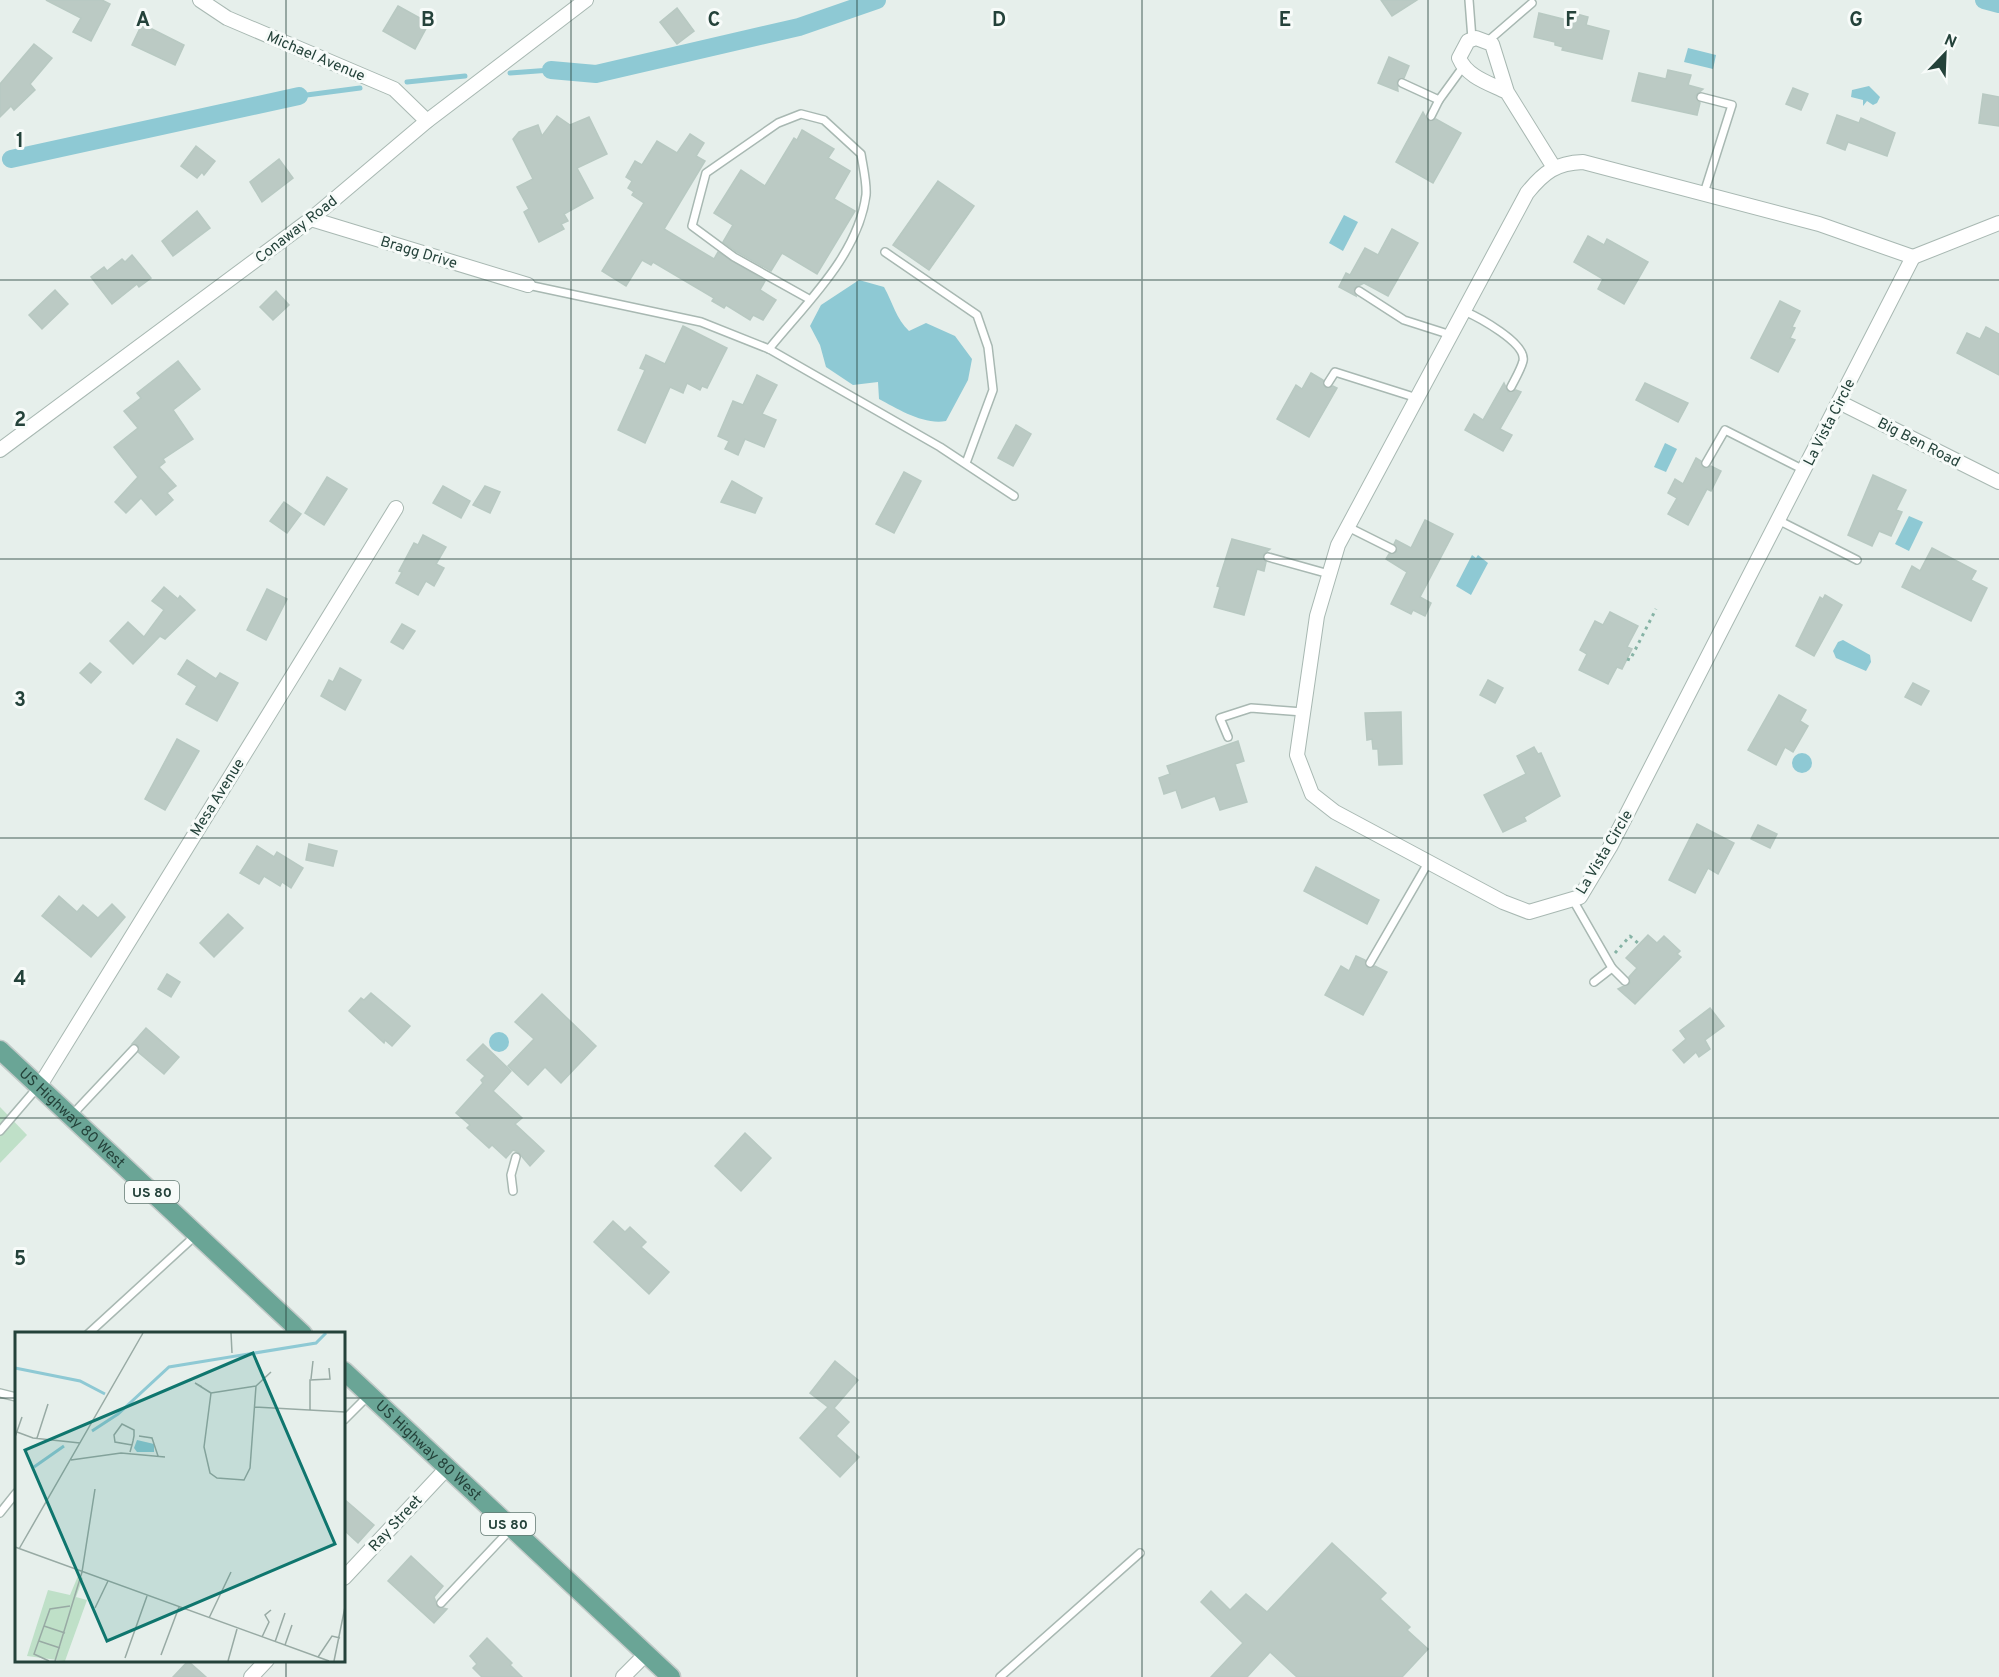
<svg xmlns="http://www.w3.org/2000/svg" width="1999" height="1677" viewBox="0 0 1999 1677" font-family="Overpass,sans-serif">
	<rect width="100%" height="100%" fill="#e6efeb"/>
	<!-- green -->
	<polygon fill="#bfe0c8" points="0,1107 27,1135 0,1163"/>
	<!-- water -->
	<g fill="#8ec9d4">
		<polygon points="1688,48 1716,55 1713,69 1684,62"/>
		<polygon points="1869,86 1880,97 1877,103 1873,105 1867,101 1863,106 1863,100 1851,97 1852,90"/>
		<polygon points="1344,215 1358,222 1343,251 1329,243"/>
		<path d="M859,280L884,287C893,303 896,319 909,331L926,323L955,336L972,359L968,380L946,421C923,425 898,409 879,399L878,382L853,385L826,367L820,345L810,326L821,305Z"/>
		<polygon points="1665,443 1677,449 1666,472 1654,467"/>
		<polygon points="1909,516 1923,522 1909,551 1895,544"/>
		<polygon points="1472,555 1476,558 1478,555 1488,563 1471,595 1456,586"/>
		<polygon points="1843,640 1870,655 1871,662 1866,671 1836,658 1833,651 1838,642"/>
		<circle cx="1802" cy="763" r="10"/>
		<circle cx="499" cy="1042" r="10"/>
	</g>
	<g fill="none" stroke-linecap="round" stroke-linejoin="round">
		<!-- stream -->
		<g stroke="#8ec9d4" stroke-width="5">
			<polyline points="510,73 551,70"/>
			<polyline points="407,82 465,76"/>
			<polyline points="299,96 360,88"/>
		</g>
		<!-- canal -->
		<g stroke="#8ec9d4" stroke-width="18">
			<polyline points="1984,0 1999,4"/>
			<polyline points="551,70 596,74 799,27 877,0"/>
			<polyline points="11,159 299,96"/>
		</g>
	</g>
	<!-- building -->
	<g fill="#bbcac4" stroke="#b8c9c2" stroke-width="1.5">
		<polygon points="46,0 102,0 110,4 91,41 73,32 81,18"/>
		<polygon points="1381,0 1417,0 1392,16"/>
		<polygon points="398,6 429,23 415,49 383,31"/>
		<polygon points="677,8 694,31 677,44 660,22"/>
		<polygon points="1539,13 1571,21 1573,13 1588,17 1586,25 1609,31 1602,59 1562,50 1563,47 1555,45 1555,42 1534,37"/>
		<polygon points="142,24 184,45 175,65 132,45"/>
		<polygon points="34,44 52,58 30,84 35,90 14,110 11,106 0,117 0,84"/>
		<polygon points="1389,57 1409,66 1404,78 1397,81 1398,91 1378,83"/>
		<polygon points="1668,70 1691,75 1688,85 1703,89 1695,96 1700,103 1697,115 1632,101 1639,73 1666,79"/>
		<polygon points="1793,88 1808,94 1801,110 1786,104"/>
		<polygon points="1983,94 1999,97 1999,126 1979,123"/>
		<polygon points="1423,112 1428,121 1436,119 1461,133 1433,183 1396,162"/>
		<polygon points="1837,115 1859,123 1861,118 1895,133 1887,156 1848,142 1845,150 1827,143"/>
		<polygon points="557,116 570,125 589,117 607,154 577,168 593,198 564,214 568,221 561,224 564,229 539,242 524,212 529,209 517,187 533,179 513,139 519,132 538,125 542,136"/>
		<polygon points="802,130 834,149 828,158 850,171 834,199 855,211 817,274 782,253 771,271 737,252 723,242 733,225 714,213 741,170 765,186 794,138 797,140"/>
		<polygon points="690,134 704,143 696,156 705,161 664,229 714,259 718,252 765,281 760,290 776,300 763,320 753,315 750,320 726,305 724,308 712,301 714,298 653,262 651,265 642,260 626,286 602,271 644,203 632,195 634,192 628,188 632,181 626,177 635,161 642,165 657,141 677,153"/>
		<polygon points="196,146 215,161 204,175 202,172 197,178 181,166"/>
		<polygon points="279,159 293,178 262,202 250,182"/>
		<polygon points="938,181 974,206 929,270 893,245"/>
		<polygon points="197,211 210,228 173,256 162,241"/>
		<polygon points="1392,229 1418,243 1388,296 1364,283 1354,288 1356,296 1339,287 1346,273 1350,275 1365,248 1378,255"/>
		<polygon points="1588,236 1604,245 1607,239 1648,262 1624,304 1598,289 1603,279 1574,262"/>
		<polygon points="132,255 151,278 139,287 137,284 112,304 91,277 104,267 107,271 122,259 125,262"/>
		<polygon points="55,290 68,304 42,329 29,315"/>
		<polygon points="276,291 289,305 273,320 260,307"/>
		<polygon points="1780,301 1800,311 1792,327 1795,328 1790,338 1795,340 1778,372 1751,358"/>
		<polygon points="683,326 727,348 707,388 702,386 700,390 687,383 683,393 670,387 645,443 618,430 645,370 640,368 646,355 665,364"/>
		<polygon points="1986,327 1999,334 1999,375 1957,353 1967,333 1980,339"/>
		<polygon points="178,361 200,389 173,410 193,439 163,459 165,462 159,467 176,486 167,493 173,500 156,515 141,498 126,513 115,502 138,477 114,447 138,428 124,411 141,398 137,393"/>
		<polygon points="1311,373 1323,380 1326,388 1333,386 1337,388 1309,437 1277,419 1296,385 1302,389"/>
		<polygon points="757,375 777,385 762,414 776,420 764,447 745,439 738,455 725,449 729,441 718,436 733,401 743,405"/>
		<polygon points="1504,383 1508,392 1516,390 1521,392 1500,429 1512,435 1503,451 1465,430 1474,414 1483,420"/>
		<polygon points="1645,383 1688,403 1678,422 1636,400"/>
		<polygon points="1016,425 1031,434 1013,466 998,458"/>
		<polygon points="1696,458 1701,461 1704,468 1711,466 1721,471 1711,491 1707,489 1688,525 1668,514 1677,498 1668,493 1675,479 1683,484"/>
		<polygon points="904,472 921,481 894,533 876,524"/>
		<polygon points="1873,475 1906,490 1896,510 1902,512 1891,536 1879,531 1872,546 1848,535"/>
		<polygon points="327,477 347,489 324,525 305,513"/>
		<polygon points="732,481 762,498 755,513 721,502"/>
		<polygon points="443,486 470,501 461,518 433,503"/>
		<polygon points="485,486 500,492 490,513 473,505"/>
		<polygon points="284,502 301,514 287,533 270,521"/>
		<polygon points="1425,520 1453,534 1420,597 1431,603 1425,616 1413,610 1411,614 1391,604 1407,572 1386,559 1389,554 1397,552 1394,544 1396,540 1411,548"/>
		<polygon points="423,535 446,547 436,564 444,568 434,586 426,581 418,595 396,583 402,572 399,571 414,543 418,545"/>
		<polygon points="1232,539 1270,549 1263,555 1266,562 1264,571 1257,569 1244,615 1214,607 1220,587 1217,586"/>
		<polygon points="1932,548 1976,571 1971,580 1987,588 1971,621 1902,587 1912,566 1920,571"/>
		<polygon points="164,587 178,599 180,596 195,610 165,639 160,636 133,664 110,641 128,622 144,637 164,610 152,601"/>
		<polygon points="267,589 287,599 266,640 247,630"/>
		<polygon points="1825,595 1842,605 1814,656 1796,646 1820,597 1823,599"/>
		<polygon points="1610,612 1638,626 1627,647 1632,649 1622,669 1617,667 1608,684 1579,670 1587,654 1580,650 1595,621 1603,625"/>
		<polygon points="402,624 415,631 403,649 391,642"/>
		<polygon points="187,660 216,679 220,673 238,683 217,721 186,704 197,686 178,674"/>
		<polygon points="90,663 101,672 91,683 80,673"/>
		<polygon points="340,668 361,680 345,710 321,696 329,680 333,682"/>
		<polygon points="1488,680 1503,688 1495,703 1480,695"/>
		<polygon points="1913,683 1929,691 1921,705 1905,697"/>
		<polygon points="1779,695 1806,710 1800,721 1808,726 1793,752 1785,747 1776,765 1748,750"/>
		<polygon points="1401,712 1402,764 1379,765 1378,749 1373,749 1372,739 1367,740 1365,713"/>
		<polygon points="177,739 199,751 165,810 145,799"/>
		<polygon points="1238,741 1244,761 1235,764 1247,802 1220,810 1215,796 1182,808 1176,790 1164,794 1159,778 1170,774 1167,766"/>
		<polygon points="1534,747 1538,754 1541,753 1560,796 1524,817 1526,821 1503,832 1484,795 1526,774 1517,756"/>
		<polygon points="1697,824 1734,843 1718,874 1708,868 1695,893 1669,880"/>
		<polygon points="1758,825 1777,834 1770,848 1751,839"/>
		<polygon points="309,844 337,851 333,866 306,860"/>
		<polygon points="257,846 274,857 277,852 303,868 291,888 282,882 280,886 264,876 259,884 240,873"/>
		<polygon points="1316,867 1379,900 1367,924 1304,891"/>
		<polygon points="59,896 77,912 83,905 98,918 112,904 125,917 91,957 42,916"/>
		<polygon points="228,914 243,928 214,957 200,943"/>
		<polygon points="1648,935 1657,943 1664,936 1680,951 1677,954 1681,957 1635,1004 1618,989 1630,983 1629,977 1637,968 1626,958"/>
		<polygon points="1356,956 1365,960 1368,968 1375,966 1387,972 1363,1015 1325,995 1341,966 1349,971"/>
		<polygon points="167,974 180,982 171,997 158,989"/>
		<polygon points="371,993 410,1026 392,1046 385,1040 384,1043 349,1011 361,998 364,1000"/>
		<polygon points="542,994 596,1046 561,1083 545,1067 528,1085 508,1066 534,1039 515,1022"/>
		<polygon points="1710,1008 1724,1026 1705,1040 1710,1049 1699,1057 1696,1052 1684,1063 1673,1050 1686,1039 1680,1031"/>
		<polygon points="146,1028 179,1057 164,1074 138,1052 138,1045 132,1044"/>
		<polygon points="483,1044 511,1071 493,1091 522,1118 515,1124 544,1151 530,1166 518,1152 513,1150 506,1158 492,1145 489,1148 467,1128 470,1125 456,1113 483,1083 481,1080 485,1076 467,1060"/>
		<polygon points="745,1133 771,1158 741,1191 715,1166"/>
		<polygon points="613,1221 625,1232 630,1227 646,1242 641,1247 669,1272 649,1294 594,1242"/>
		<polygon points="835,1361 858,1380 834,1408 849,1422 836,1436 859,1457 840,1477 800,1438 828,1407 810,1393"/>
		<polygon points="344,1499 374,1525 358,1543 344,1530"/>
		<polygon points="1332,1543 1386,1593 1380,1599 1410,1627 1407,1630 1428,1649 1402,1677 1297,1677 1270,1652 1247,1677 1211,1677 1243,1643 1201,1602 1211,1591 1230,1610 1246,1594 1267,1612"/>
		<polygon points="411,1556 443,1586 434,1597 438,1607 447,1609 434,1623 388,1581"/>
		<polygon points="487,1638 512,1663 510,1665 522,1677 482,1677 473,1668 477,1664 470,1656"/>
		<polygon points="188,1661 206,1677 173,1677"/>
	</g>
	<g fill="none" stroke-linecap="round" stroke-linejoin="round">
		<!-- service casing -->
		<g stroke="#a8b8b2" stroke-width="10">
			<g id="service">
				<polyline points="1469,0 1472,39"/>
				<polyline points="1488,41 1532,3"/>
				<polyline points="1402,83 1439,100 1463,67"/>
				<polyline points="1701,97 1732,105 1704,193"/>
				<polyline points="1431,116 1439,100"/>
				<polyline points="885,252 977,315 988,347 993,390 966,463"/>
				<polyline points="528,285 701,322 769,349 940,447 1014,496"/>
				<polyline points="1359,291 1404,320 1451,335"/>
				<path d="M1464,311C1478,317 1527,343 1523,361C1521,369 1515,379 1511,387"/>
				<path d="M769,349C805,304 858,256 866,195C867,183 863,167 861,154L824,120L801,114L778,123L706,173L692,226L734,257L809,299"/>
				<polyline points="1328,383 1335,372 1417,398"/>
				<polyline points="1706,463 1725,430 1804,470"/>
				<polyline points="1778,520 1857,560"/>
				<polyline points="1348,527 1392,549"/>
				<polyline points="1268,557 1329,574"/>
				<polyline points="1228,737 1220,718 1251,708 1303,712"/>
				<polyline points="1573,900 1612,968 1594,982"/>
				<polyline points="1370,963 1428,863"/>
				<polyline points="1612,968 1625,981"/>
				<polyline points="71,1116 134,1049"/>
				<polyline points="0,1131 37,1088"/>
				<polyline points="513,1191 511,1175 516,1157"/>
				<polyline points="88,1334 195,1236"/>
				<polyline points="0,1393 16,1397"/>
				<polyline points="344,1420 369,1395"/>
				<polyline points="0,1513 16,1493"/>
				<polyline points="441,1603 511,1529"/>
				<polyline points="1000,1677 1140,1553"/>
			</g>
		</g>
		<!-- minor casing -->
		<g stroke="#a8b8b2" stroke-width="16">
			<g id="minor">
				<polyline points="200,0 227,18 394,89 427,121"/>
				<path d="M1507,92C1489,83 1467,77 1459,58L1468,41L1476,38L1492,44L1507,92L1553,166"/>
				<path d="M1583,162L1819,224L1913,257L1610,847L1580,897L1529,912L1503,902L1335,812L1312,794L1297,755L1317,616L1338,545L1527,193C1544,172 1556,163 1583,162Z"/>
				<polyline points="311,219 528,285"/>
				<polyline points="1913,257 1999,223"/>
				<polyline points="1839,402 1999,482"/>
				<polyline points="0,450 311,219 427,121 586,0"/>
				<polyline points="39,1087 396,508"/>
				<polyline points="344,1578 447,1468"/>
				<polyline points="251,1677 267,1660"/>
				<polyline points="623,1677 646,1654"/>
			</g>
		</g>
		<!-- primary casing -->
		<g stroke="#c2cac8" stroke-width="21">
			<g id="primary">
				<path id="s1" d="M0,1050L303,1334"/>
				<path id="s2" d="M344,1371L671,1677"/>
			</g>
		</g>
		<!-- path -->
		<g stroke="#86b3a5" stroke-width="3" stroke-dasharray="3 4.5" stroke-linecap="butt">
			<polyline points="1627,659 1630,660 1656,609"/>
			<polyline points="1615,953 1630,936 1639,944"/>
		</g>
		<!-- service -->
		<use href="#service" stroke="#fff" stroke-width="7"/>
		<!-- minor -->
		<use href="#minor" stroke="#fff" stroke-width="14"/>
		<!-- primary -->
		<use href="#primary" stroke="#6aa596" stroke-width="18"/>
	</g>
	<!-- grid -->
	<path fill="none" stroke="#24423a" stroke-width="1.5" stroke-opacity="0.55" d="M286,0V1334M571,0V1677M857,0V1677M1142,0V1677M1428,0V1677M1713,0V1677M0,280H1999M0,559H1999M0,838H1999M0,1118H1999M0,1398H16M344,1398H1999M286,1660V1677"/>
	<g text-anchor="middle" stroke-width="6" stroke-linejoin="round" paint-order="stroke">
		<!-- shield labels -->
		<g fill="#f7fbf9" stroke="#637a73" stroke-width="1.5">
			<rect x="125" y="1181" width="54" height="22" rx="4.5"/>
			<rect x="481" y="1513" width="54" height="22" rx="4.5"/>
		</g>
		<g font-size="14" font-weight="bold" fill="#24423a">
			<text x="152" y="1197">US 80</text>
			<text x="508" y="1529">US 80</text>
		</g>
		<!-- street labels -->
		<g font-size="15" fill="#24423a" stroke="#f7fbf9">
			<text transform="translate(316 56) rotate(23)" y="5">Michael Avenue</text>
			<text transform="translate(296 229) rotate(-38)" y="5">Conaway Road</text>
			<text transform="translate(419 252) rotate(17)" y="5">Bragg Drive</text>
			<text transform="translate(1829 422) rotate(-63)" y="5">La Vista Circle</text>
			<text transform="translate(1919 442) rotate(27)" y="5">Big Ben Road</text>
			<text transform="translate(217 797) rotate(-58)" y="5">Mesa Avenue</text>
			<text transform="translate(1604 852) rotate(-59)" y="5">La Vista Circle</text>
			<text dy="5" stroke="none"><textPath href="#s1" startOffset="99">US Highway 80 West</textPath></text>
			<text dy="5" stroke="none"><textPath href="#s2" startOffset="116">US Highway 80 West</textPath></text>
			<text transform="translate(395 1523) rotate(-47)" y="5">Ray Street</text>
		</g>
	</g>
	<!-- overview -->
	<g transform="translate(15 1332)">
		<rect width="330" height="330" fill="#e6efeb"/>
		<path d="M63,244L68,246L61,265L72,268L50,329L12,324L33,258L55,263Z" fill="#bfe0c8"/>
		<path d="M122,108L139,112V120H122L119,116Z" fill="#8ec9d4"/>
		<path fill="none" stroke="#8ec9d4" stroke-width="3" d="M0,36L65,49L90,62M77,99L103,82L154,35L301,11L311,1M19,135L49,114"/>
		<path fill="none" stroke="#98aaa4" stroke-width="1.5" d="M216,1L217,21M296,47L298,29M241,54L256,40M187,55L180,51L196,61M196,61L189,115L195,141L202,146L229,148L235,136L241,54M196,61L241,54M240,75L330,80M295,78V48L315,47L314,36M2,100L18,106L65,111M124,104L137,106L143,124M0,105L7,85M22,106L33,72M115,120L117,113L118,109L119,104V98L107,92L99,103L100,110L117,113M56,128L106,121L150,125M0,215L314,329M4,217L128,1M80,276L93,249M194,286L216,240M29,294L50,301M247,305L254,290L250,283L256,278M24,309L45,316M260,310L270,281M270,313L277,293M146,323L164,275M303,325L317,304L325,306M110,326L132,264M34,329L19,322L35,277L55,274M40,329L67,240L80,157M213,329L222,297M319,329L330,275"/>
		<path fill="#0f766e" fill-opacity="0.15" stroke="#0f766e" stroke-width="3" d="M238,21L320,212L92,309L10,118Z"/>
		<rect width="330" height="330" fill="none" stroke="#24423a" stroke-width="3"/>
	</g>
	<g font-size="20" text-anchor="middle" font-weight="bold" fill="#24423a" stroke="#f7fbf9" stroke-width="6" stroke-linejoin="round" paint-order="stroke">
		<text x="143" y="26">A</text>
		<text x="428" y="26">B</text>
		<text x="714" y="26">C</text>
		<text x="999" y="26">D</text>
		<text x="1285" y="26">E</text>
		<text x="1571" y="26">F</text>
		<text x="1856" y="26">G</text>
		<text x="20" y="147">1</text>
		<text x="20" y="426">2</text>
		<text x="20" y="706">3</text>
		<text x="20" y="985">4</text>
		<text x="20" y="1265">5</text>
	</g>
	<!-- north arrow -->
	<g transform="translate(1945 54) rotate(23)" stroke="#f7fbf9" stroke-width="4.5" paint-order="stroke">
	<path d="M0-4.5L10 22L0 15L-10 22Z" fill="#24423a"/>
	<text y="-9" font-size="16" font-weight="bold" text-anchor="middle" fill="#24423a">N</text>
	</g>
</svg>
